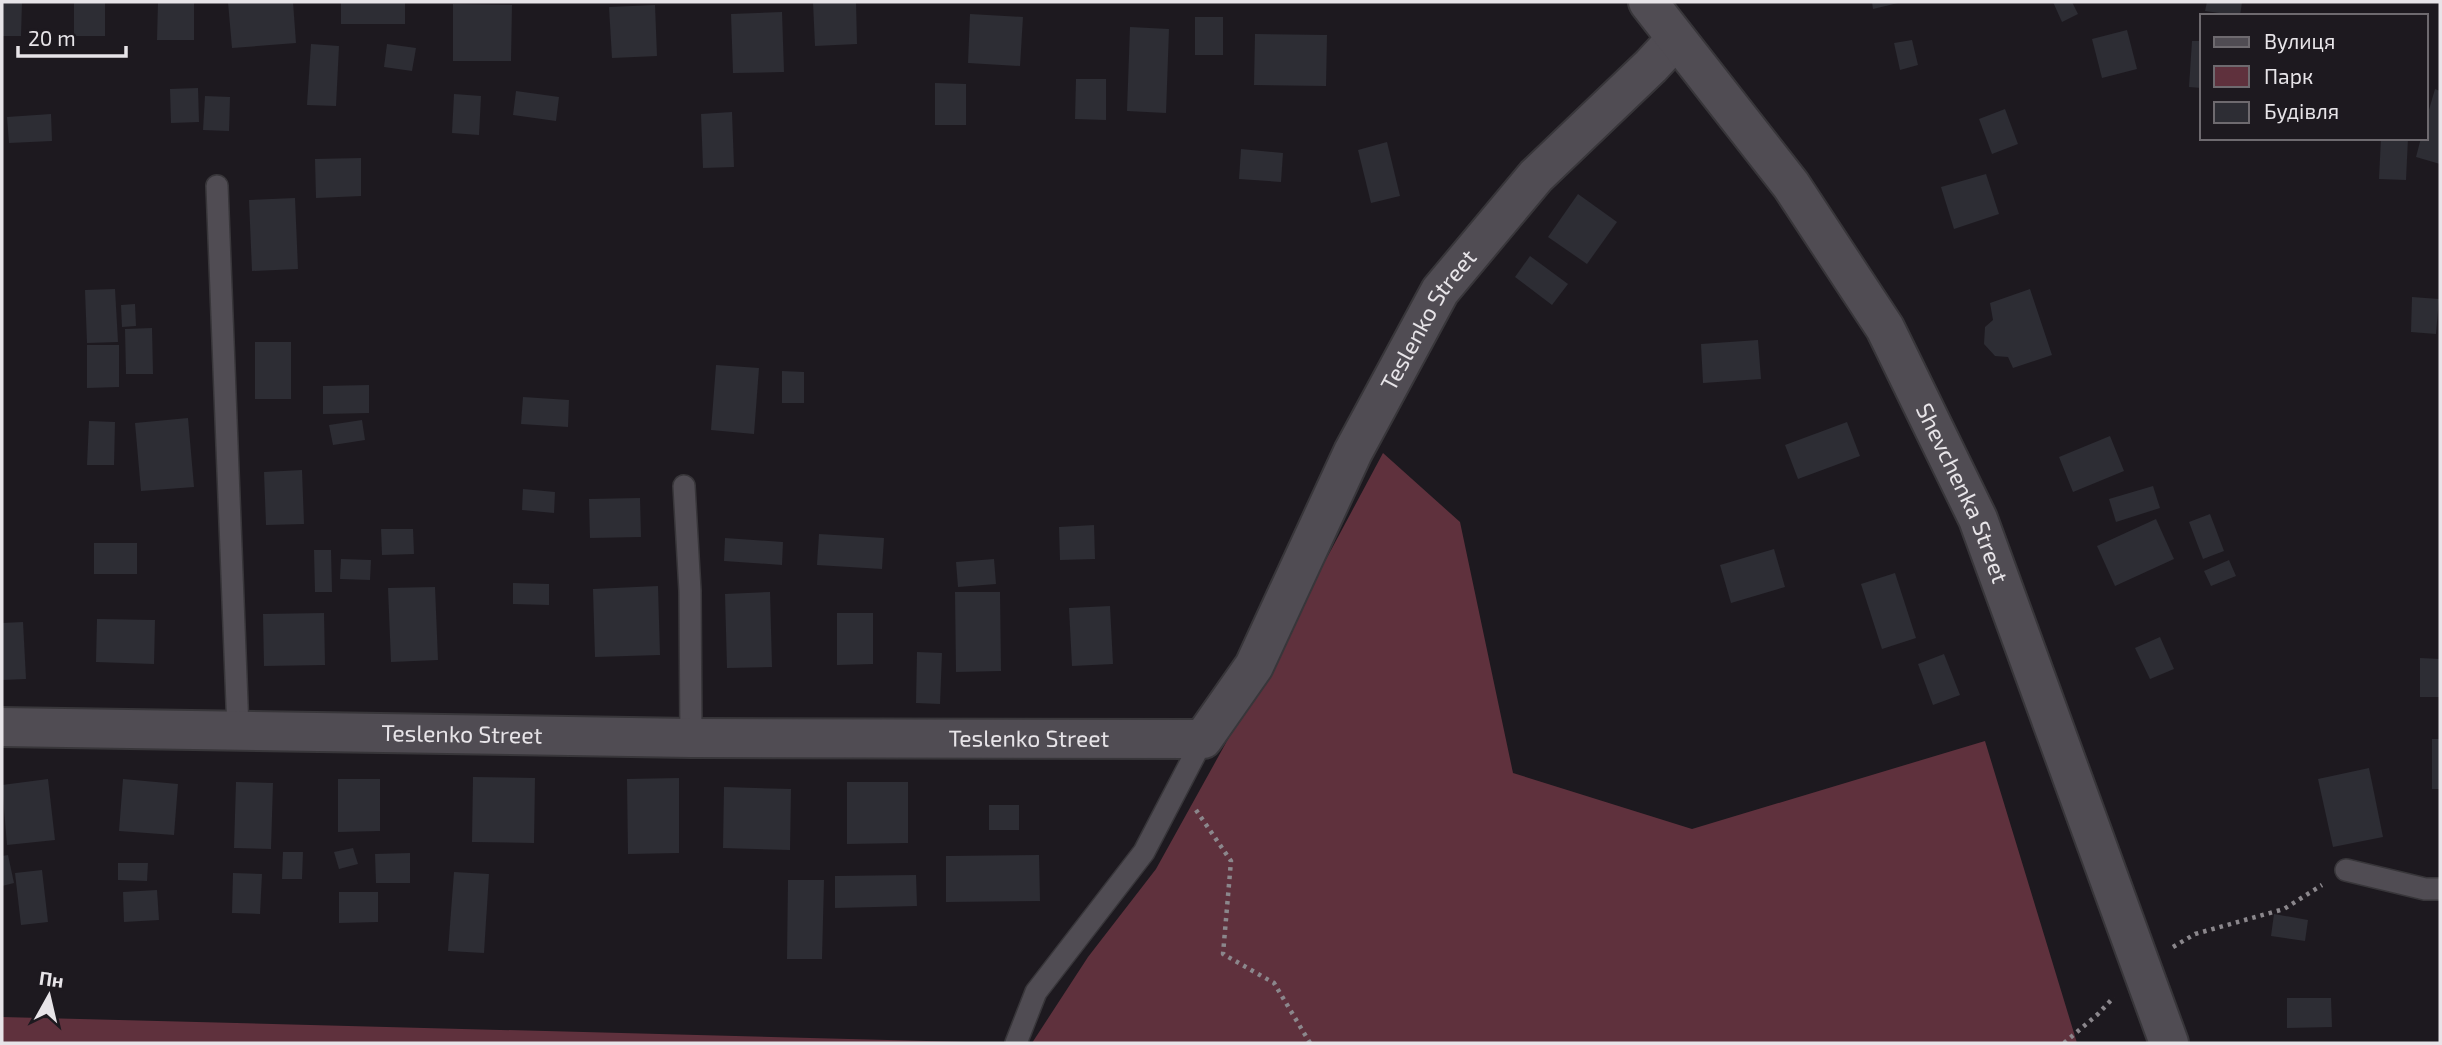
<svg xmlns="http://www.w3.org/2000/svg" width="2442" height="1045" viewBox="0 0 2442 1045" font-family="'Exo 2',sans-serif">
	<rect width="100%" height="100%" fill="#1d191f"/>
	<!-- green -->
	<g fill="#5f313d">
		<polygon points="1383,453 1460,522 1513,773 1692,829 1985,741 2077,1043 1032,1043 1088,957 1156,869 1278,649"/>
		<polygon points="2,1017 966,1042 968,1043 2,1043"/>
	</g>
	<!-- building -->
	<g fill="#2d2d34">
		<polygon points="2,2 22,2 21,36 2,36"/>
		<rect x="74" y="2" width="31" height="34"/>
		<polygon points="158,2 194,2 194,40 157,40"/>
		<polygon points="228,2 293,2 296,43 232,48"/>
		<rect x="341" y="2" width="64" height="22"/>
		<polygon points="813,2 856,2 857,44 815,46"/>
		<polygon points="1872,2 1898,2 1898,3 1873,9"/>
		<polygon points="2053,2 2072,2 2078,14 2062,22"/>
		<polygon points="2207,2 2242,2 2240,16 2205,11"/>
		<polygon points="453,4 512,5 511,61 453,61"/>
		<polygon points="655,5 657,56 612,58 609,7"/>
		<polygon points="782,12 784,72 733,73 731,14"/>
		<polygon points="970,14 1023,17 1020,66 968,63"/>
		<rect x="1195" y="17" width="28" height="38"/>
		<polygon points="1130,27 1169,29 1166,113 1127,111"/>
		<polygon points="2127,30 2137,69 2102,78 2092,39"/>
		<polygon points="1255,34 1327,35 1326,86 1254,85"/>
		<polygon points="1912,40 1918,65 1900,70 1894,43"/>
		<polygon points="2192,41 2202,41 2202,88 2189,87"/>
		<polygon points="311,44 339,46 336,106 307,105"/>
		<polygon points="387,44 416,48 412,71 384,67"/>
		<polygon points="1076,79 1106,79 1106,120 1075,119"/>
		<polygon points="935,83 966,84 966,125 935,125"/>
		<polygon points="198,88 199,122 171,123 170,89"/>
		<polygon points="2435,89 2440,91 2440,164 2416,157 2421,138 2426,138 2426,120"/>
		<polygon points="516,91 559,97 556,121 513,115"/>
		<polygon points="454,94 481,96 479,135 452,133"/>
		<polygon points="205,96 230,97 229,131 203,130"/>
		<polygon points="2005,109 2018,144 1992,154 1979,119"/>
		<polygon points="732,112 734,167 703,168 701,114"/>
		<polygon points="51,114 52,141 9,143 7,117"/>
		<polygon points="2381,138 2408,138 2406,180 2379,179"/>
		<polygon points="1387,142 1400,196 1371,203 1358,150"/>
		<polygon points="1241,149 1283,153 1281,182 1239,179"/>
		<polygon points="361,158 361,196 316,198 315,159"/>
		<polygon points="1986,174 1999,214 1954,229 1941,187"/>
		<polygon points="1578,194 1617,222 1587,264 1548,237"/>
		<polygon points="295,198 298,269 252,271 249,200"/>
		<polygon points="1530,256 1568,284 1552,305 1515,277"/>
		<polygon points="115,289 118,342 87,343 85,290"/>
		<polygon points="2030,289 2052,355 2013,368 2008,357 1995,356 1984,344 1985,327 1993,320 1990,303"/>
		<polygon points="2412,297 2439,299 2436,334 2411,332"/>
		<polygon points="135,304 136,326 122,327 121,305"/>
		<polygon points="152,328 153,374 126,374 125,329"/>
		<polygon points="1758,340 1761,379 1703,383 1701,344"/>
		<rect x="255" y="342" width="36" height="57"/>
		<polygon points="87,345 119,345 119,387 87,388"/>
		<polygon points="716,365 759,368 754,434 711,430"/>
		<polygon points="782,371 804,372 804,403 782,403"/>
		<polygon points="369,385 369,413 323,414 323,386"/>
		<polygon points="523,397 569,400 568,427 521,424"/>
		<polygon points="188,418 194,487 141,491 135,423"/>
		<polygon points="362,420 365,440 333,445 329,425"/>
		<polygon points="89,421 115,422 114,465 87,465"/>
		<polygon points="1847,422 1860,456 1798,479 1785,445"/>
		<polygon points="2110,436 2124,471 2073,492 2059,457"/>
		<polygon points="302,470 304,524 266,525 264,472"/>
		<polygon points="2153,486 2160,508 2116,522 2109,499"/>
		<polygon points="523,489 555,492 554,513 522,510"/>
		<polygon points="640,498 641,537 590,538 589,499"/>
		<polygon points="2210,514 2224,551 2203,559 2189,522"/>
		<polygon points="2156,519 2174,559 2115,586 2097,546"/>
		<polygon points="1094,525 1095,559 1060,560 1059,527"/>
		<polygon points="381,529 413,529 414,554 382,555"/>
		<polygon points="819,534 884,538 882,569 817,565"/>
		<polygon points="725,538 783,542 782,565 724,561"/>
		<rect x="94" y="543" width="43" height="31"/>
		<polygon points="1774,549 1785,587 1731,603 1720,565"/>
		<polygon points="314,550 331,550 332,592 315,592"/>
		<polygon points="341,559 371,560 370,580 340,579"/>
		<polygon points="994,559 996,584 958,587 956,562"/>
		<polygon points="2229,560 2236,576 2211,586 2204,571"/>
		<polygon points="1895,573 1916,638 1882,649 1861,584"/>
		<polygon points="513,583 549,584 549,605 513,604"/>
		<polygon points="658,586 660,655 595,657 593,589"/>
		<polygon points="435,587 438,660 391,662 388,588"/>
		<polygon points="770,592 772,667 727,668 725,594"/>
		<polygon points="955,592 1000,592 1001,671 956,672"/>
		<polygon points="1110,606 1113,664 1072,666 1069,608"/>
		<polygon points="324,613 325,665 264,666 263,614"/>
		<polygon points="837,613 873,613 873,664 837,665"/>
		<polygon points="97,619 155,620 154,664 96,662"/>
		<polygon points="23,622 26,679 2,680 2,623"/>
		<polygon points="2160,637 2174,669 2150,679 2135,648"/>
		<polygon points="917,652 942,653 940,704 916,703"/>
		<polygon points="1944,654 1960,695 1933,705 1918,664"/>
		<polygon points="2420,658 2440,659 2440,697 2420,697"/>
		<rect x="2432" y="739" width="8" height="50"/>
		<polygon points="2369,768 2383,837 2333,847 2318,779"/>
		<polygon points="473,777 535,778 534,843 472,842"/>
		<polygon points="679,778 679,853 628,854 627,779"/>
		<polygon points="48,779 55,840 7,845 2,785"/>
		<polygon points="123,779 178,784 174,835 119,831"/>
		<polygon points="338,779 380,779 380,831 338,832"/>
		<polygon points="236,782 273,783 271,849 234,848"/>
		<polygon points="847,782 908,782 908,843 847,844"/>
		<polygon points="724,787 791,789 790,850 723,848"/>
		<rect x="989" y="805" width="30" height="25"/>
		<polygon points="353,848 358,864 339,869 334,852"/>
		<polygon points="283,852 303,852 302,879 282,879"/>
		<polygon points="410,853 410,883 376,883 375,854"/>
		<polygon points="8,855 14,883 2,886 2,856"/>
		<polygon points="1039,855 1040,901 946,902 946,856"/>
		<polygon points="118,863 148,863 147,881 118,880"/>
		<polygon points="42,870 48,922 21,925 15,873"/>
		<polygon points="454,872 489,874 484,953 448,951"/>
		<polygon points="233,873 262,874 260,914 232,913"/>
		<polygon points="916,875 917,906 835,908 835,876"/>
		<polygon points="788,880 824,880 822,959 787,959"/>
		<polygon points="157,890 159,920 124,922 123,892"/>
		<polygon points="339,892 378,892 378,922 339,923"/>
		<polygon points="2274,914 2308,920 2305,941 2271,936"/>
		<polygon points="2287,998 2331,998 2332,1027 2287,1028"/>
	</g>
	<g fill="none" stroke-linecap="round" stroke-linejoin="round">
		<!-- lane casing -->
		<g stroke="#38363a" stroke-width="24">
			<g id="lane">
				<polyline points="217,186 238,730"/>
				<polyline points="684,486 690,591 691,738"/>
				<polyline points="2346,870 2425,889 2440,889"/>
				<polyline points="1016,1043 1036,992 1144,852 1203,739"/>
			</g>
		</g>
		<!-- street casing -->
		<g stroke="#38363a" stroke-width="42">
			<g id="street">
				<path id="s1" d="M2,727L691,738L1203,739L1254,666L1353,452L1440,291L1536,176L1651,66L1676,39"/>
			</g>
		</g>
		<!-- secondary casing -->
		<g stroke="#38363a" stroke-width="42">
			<g id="secondary">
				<path id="s2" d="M1648,2L1791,185L1885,328L1978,519L2169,1043"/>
			</g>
		</g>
		<!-- path -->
		<g stroke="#8b878c" stroke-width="4.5" stroke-dasharray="3.5 5" stroke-linecap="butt">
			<polyline points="1196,810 1231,861 1223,954 1274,983 1310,1043"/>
			<polyline points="2173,947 2195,934 2284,909 2322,885"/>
			<polyline points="2064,1043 2098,1014 2114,997"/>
		</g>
		<!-- lane -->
		<use href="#lane" stroke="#504c53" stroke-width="21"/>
		<!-- street -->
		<use href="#street" stroke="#504c53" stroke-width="38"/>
		<!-- secondary -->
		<use href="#secondary" stroke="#504c53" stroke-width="38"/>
	</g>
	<g text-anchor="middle" stroke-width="5" stroke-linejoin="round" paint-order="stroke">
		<!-- street labels -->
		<g font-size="23" fill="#e7e4e8" stroke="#1d191f">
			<text dy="8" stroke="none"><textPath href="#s1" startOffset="1678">Teslenko Street</textPath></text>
			<text dy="8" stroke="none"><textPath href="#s2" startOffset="586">Shevchenka Street</textPath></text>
			<text dy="8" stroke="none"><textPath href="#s1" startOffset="460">Teslenko Street</textPath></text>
			<text dy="8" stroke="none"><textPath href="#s1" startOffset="1027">Teslenko Street</textPath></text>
		</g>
	</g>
	<!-- border -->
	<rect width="2442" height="1045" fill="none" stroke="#e7e4e8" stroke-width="7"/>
	<!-- legend -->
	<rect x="2200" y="14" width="228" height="126" fill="#1d191f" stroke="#6e6a6f" stroke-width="2"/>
	<rect x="2214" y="37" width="35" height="10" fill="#504c53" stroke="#6e6a6f" stroke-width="2"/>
	<text x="2264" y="49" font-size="21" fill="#e7e4e8">Вулиця</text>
	<rect x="2214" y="66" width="35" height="21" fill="#5f313d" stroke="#6e6a6f" stroke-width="2"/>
	<text x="2264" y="84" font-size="21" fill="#e7e4e8">Парк</text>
	<rect x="2214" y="102" width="35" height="21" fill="#2d2d34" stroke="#6e6a6f" stroke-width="2"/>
	<text x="2264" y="119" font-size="21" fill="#e7e4e8">Будівля</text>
	<!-- north arrow -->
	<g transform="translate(49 996) rotate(8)" stroke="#1d191f" stroke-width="5" paint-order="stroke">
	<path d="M0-5L12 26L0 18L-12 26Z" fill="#e7e4e8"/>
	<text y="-10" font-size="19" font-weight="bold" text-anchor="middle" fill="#e7e4e8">Пн</text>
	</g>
	<!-- scale -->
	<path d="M18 46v10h108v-10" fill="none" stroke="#e7e4e8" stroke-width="3.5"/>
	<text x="28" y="46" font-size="21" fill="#e7e4e8" stroke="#1d191f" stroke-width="5" paint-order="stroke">20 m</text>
</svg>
